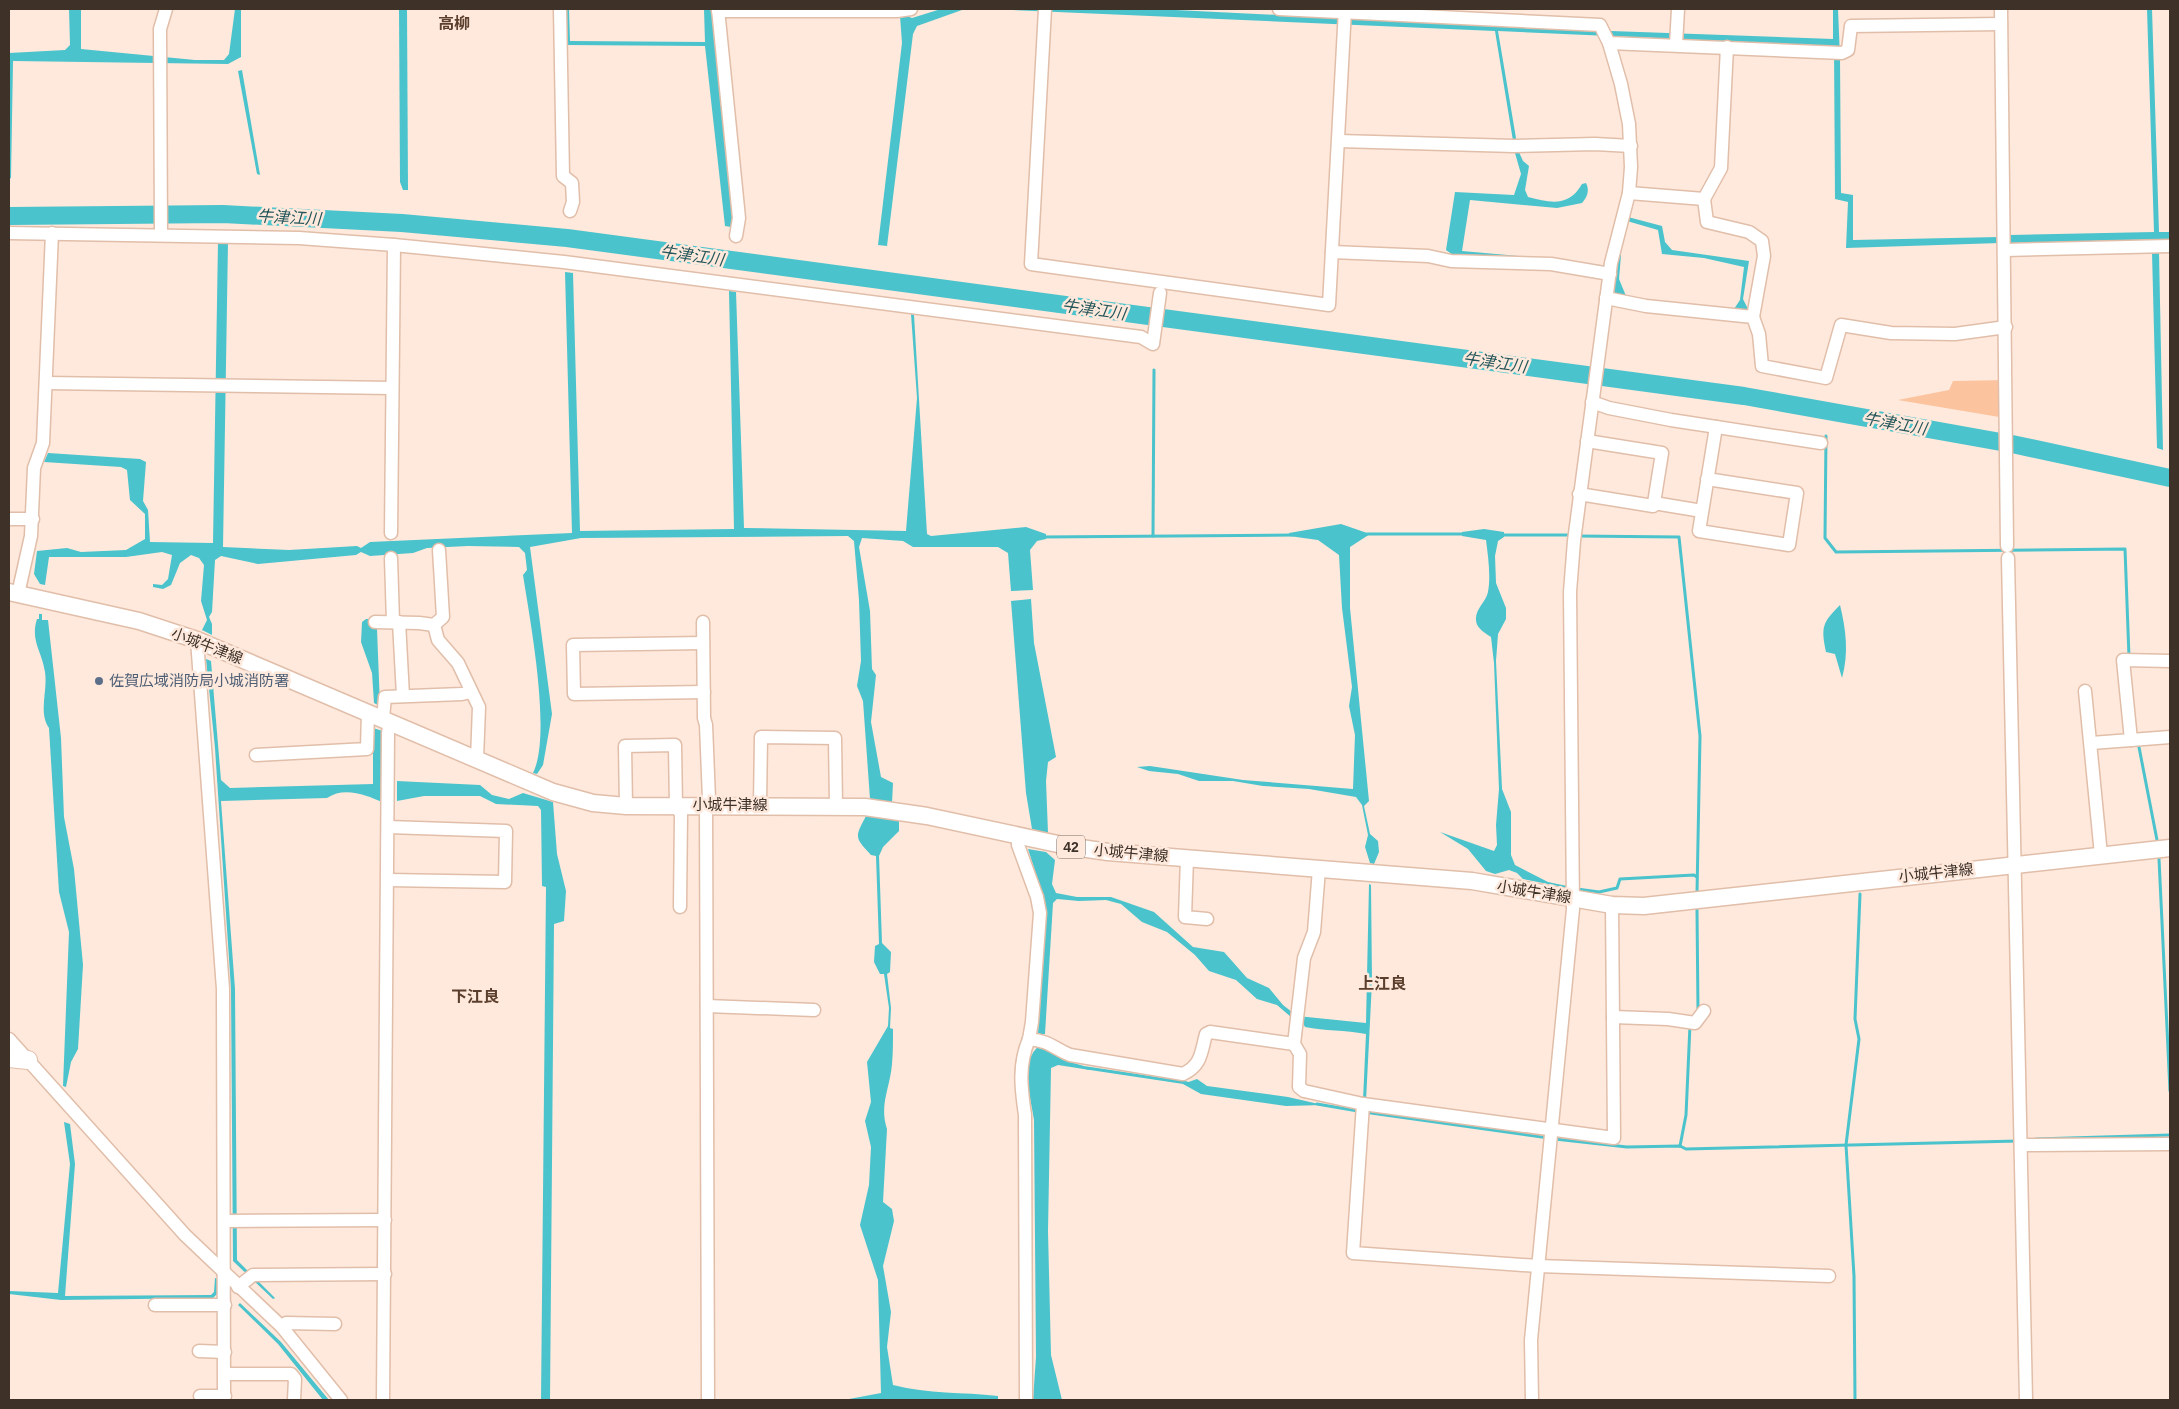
<svg xmlns="http://www.w3.org/2000/svg" width="2179" height="1409" viewBox="0 0 2179 1409" font-family="Arial,'Noto Sans JP',sans-serif">
	<rect width="100%" height="100%" fill="#fee9dc"/>
	<!-- green -->
	<polygon fill="#fcc39f" points="2009,380 2011,419 1898,400 1949,390 1953,381"/>
	<!-- water -->
	<g fill="#4ac3cc">
		<polygon points="69,9 81,9 81,49 195,60 224,60 229,54 235,9 241,9 241,57 228,64 13,61 11,178 9,179 9,53 65,50 70,45"/>
		<polygon points="399,9 407,9 408,190 403,190 400,182"/>
		<polygon points="566,9 569,9 570,41 705,42 704,9 713,9 713,28 733,211 731,227 725,226 705,46 567,45"/>
		<polygon points="941,9 976,9 962,10 917,26 913,34 887,246 878,245 902,43 900,16 904,15 912,18"/>
		<path d="M988,9H1155L1611,31L1833,39V9H1838L1840,58L1841,193L1853,195V240L2000,237V243L1846,248L1848,202L1835,199L1834,46L1498,31L1518,150L1523,161L1529,166L1525,190L1528,197C1551,203 1569,207 1582,184L1586,183C1590,191 1587,197 1582,203L1557,208L1470,200L1462,251L1564,260L1614,267L1618,254L1621,255L1619,279L1626,296L1616,295L1613,292L1615,272L1453,255L1446,250L1455,192L1514,195L1521,174L1515,153L1495,31Z"/>
		<polygon points="2147,9 2152,9 2159,232 2170,232 2170,239 2010,243 2010,235 2154,232"/>
		<polygon points="242,70 260,175 257,174 238,71"/>
		<polygon points="1628,217 1662,226 1665,242 1672,250 1749,261 1743,299 1748,309 1742,312 1732,312 1740,300 1744,267 1704,258 1662,254 1658,230 1627,221"/>
		<path d="M218,242H228L223,547L289,550L357,546L361,548L370,542L572,533L565,272L573,273L580,531L734,529L729,291L736,292L744,528L906,531L917,398L911,314L914,315L927,534L931,536L1026,527L1046,534V539L1037,541L1030,550L1033,590L1011,591L1008,553L998,547H913L903,541L862,538L859,547L870,611L872,669L876,675L871,722L881,777L893,783L892,803L870,799L863,701L857,686L861,661L859,600L854,541L848,536L581,538L530,547L552,714L543,765L537,774L533,773C552,735 530,620 523,575L527,570L525,553L519,547L468,546L427,548L413,553L370,556L361,552L356,555L258,564L221,556L215,560L212,612L209,617L212,624V635L202,630L207,620L201,601L204,565L199,558L191,555L180,563L171,585L163,589L153,587V584L162,585L168,579L172,555L162,552L126,557H49L45,585L40,584L34,574L37,551L67,548L81,552L126,550L145,539V514L130,500L127,470L121,467L44,462L48,453L140,459L146,462L143,501L148,510L150,542L213,543Z"/>
		<polygon points="2152,252 2159,252 2163,450 2157,448"/>
		<polygon points="1341,524 1370,534 1350,547 1350,608 1369,801 1364,806 1370,834 1378,841 1379,852 1374,864 1370,863 1365,847 1368,835 1362,805 1356,797 1309,789 1263,786 1233,781 1199,781 1178,774 1149,771 1137,767 1150,766 1243,780 1353,789 1355,735 1349,706 1352,687 1342,608 1339,555 1318,540 1289,536 1289,533"/>
		<path d="M1484,529L1504,532V537L1498,541L1495,556L1496,583L1506,608V619L1498,634L1496,661L1502,789L1511,812V855L1515,865L1548,882L1567,886L1568,888L1523,879L1517,873L1509,870L1495,874L1486,871L1468,849L1440,832L1494,851L1497,845L1496,825L1499,789L1494,663L1491,637C1485,633 1476,628 1476,620C1475,609 1486,602 1488,592C1491,576 1488,556 1486,540L1462,536V532Z"/>
		<polygon points="1031,599 1034,643 1056,757 1048,762 1046,781 1048,833 1032,829 1026,793 1011,601"/>
		<path d="M1840,605C1846,630 1849,653 1842,678L1835,654L1826,652C1821,627 1822,623 1840,605Z"/>
		<path d="M39,614H42V620H48L61,738L64,817L74,869L83,965L78,1049L71,1062L66,1087L63,1086L69,932L59,892L49,728C38,712 48,691 45,672C42,651 30,641 37,619H39Z"/>
		<polygon points="366,619 370,619 377,629 380,706 374,703 372,673 361,642 362,622"/>
		<path d="M206,659L211,661L221,780L230,788L373,784V728L383,731L384,803C367,795 344,786 327,798L221,801L235,989L237,1260L275,1298L273,1299L233,1261L231,989L215,748Z"/>
		<polygon points="397,781 480,785 492,795 509,799 523,793 553,802 557,854 566,891 564,921 554,924 550,1400 541,1400 546,887 542,886 541,810 538,806 496,804 480,796 424,796 397,801"/>
		<path d="M866,816L899,821V831L883,847L879,856L882,943L891,952L890,972L887,974L891,1008L890,1028L893,1029C893,1041 893,1053 892,1064C890,1088 879,1105 887,1129L883,1202L892,1209L894,1221L883,1266L891,1312L887,1347L893,1385C929,1394 962,1392 998,1396V1400H1008L849,1399L881,1393L878,1280L860,1225L869,1185L871,1147L865,1121L871,1102L867,1062L888,1026L889,1008L884,974H880L874,962L875,946L879,944L876,856L871,855C854,837 855,837 866,816Z"/>
		<path d="M1028,849L1046,852L1055,860L1052,884L1056,893L1077,897H1111L1154,912L1193,947L1224,952L1247,978L1269,988L1283,1005L1297,1016L1366,1023L1369,884L1371,885L1372,982L1366,1101L1363,1100L1366,1034C1345,1030 1325,1031 1305,1027L1303,1023L1291,1017L1277,1005L1257,999L1236,980L1209,971L1195,955L1167,932L1142,922L1121,904L1106,900L1079,901L1057,899L1053,903L1045,1034H1043L1042,1045L1063,1060L1091,1068L1090,1070L1058,1065L1051,1068L1048,1231L1051,1355L1062,1400H1033L1036,1357L1034,1120C1031,1098 1019,1062 1039,1046L1041,1034L1038,1033L1046,920L1045,902Z"/>
		<polygon points="1197,1079 1207,1086 1288,1097 1323,1105 1286,1106 1201,1094 1183,1084"/>
		<polygon points="64,1122 70,1124 75,1164 65,1296 211,1295 214,1292 215,1278 218,1279 217,1294 213,1298 61,1300 9,1294 9,1291 58,1293 70,1164"/>
		<polygon points="240,1303 281,1342 329,1400 323,1400 278,1344 238,1305"/>
	</g>
	<g fill="none" stroke-linecap="round" stroke-linejoin="round">
		<!-- stream -->
		<g stroke="#4ac3cc" stroke-width="3">
			<polyline points="1826,436 1825,538 1836,552 2125,549 2129,657"/>
			<polyline points="1367,534 1466,534"/>
			<polyline points="1502,535 1571,535"/>
			<polyline points="1153,536 1154,370"/>
			<polyline points="1577,536 1679,537 1700,736 1697,893"/>
			<polyline points="1042,537 1293,535"/>
			<polyline points="2138,742 2157,840"/>
			<polyline points="2159,859 2170,1091"/>
			<polyline points="1577,889 1599,892 1617,888 1620,879 1694,875 1697,877"/>
			<polyline points="1697,910 1698,1011"/>
			<polyline points="1087,1068 1187,1083"/>
			<polyline points="1317,1104 1358,1111"/>
			<polyline points="1364,1112 1549,1138"/>
			<polyline points="1555,1139 1627,1147 1680,1146 1686,1149 2018,1141"/>
			<polyline points="2036,1139 2170,1135"/>
			<polyline points="1680,1146 1686,1115 1690,1025"/>
			<polyline points="1855,1400 1854,1276 1846,1145 1859,1039 1855,1019 1860,894"/>
		</g>
		<!-- river -->
		<polyline stroke="#4ac3cc" stroke-width="18" points="9,216 223,214 402,223 567,238 1744,396 2012,444 2170,478"/>
		<!-- minor casing -->
		<g stroke="#e1bea9" stroke-width="15">
			<g id="minor">
				<polyline points="560,9 563,176 572,183 573,202 570,211"/>
				<polyline points="718,9 739,218 736,236"/>
				<polyline points="1045,9 1031,264 1329,305 1345,9"/>
				<polyline points="1279,9 1600,25 1609,43 1621,84 1629,124 1631,167 1629,193 1611,263 1574,541 1570,592 1573,909 1531,1340 1532,1400"/>
				<polyline points="2001,9 2007,546"/>
				<polyline points="718,11 897,11 911,9"/>
				<polyline points="1609,43 1842,53 1848,50 1851,26 2001,24"/>
				<polyline points="1676,45 1678,9"/>
				<polyline points="1339,141 1514,146 1595,144 1631,146"/>
				<polyline points="1629,193 1704,199 1721,168 1727,47"/>
				<polyline points="1704,199 1707,222 1749,232 1762,241 1764,256 1753,317"/>
				<polyline points="9,233 299,238 394,245 564,262 1141,337 1153,344 1160,293"/>
				<polyline points="161,234 160,29 166,9"/>
				<polyline points="2005,250 2170,246"/>
				<polyline points="1332,252 1428,256 1451,261 1551,264 1610,274"/>
				<polyline points="1606,298 1646,306 1753,317 1759,334 1762,366 1826,378 1841,325 1891,333 1955,334 2006,327"/>
				<polyline points="46,383 392,388"/>
				<polyline points="1592,402 1609,408 1671,420 1821,443"/>
				<polyline points="1587,441 1662,453 1654,503"/>
				<polyline points="1707,479 1797,493 1789,545 1699,531 1716,427"/>
				<polyline points="1579,494 1653,506 1654,503 1702,511"/>
				<polyline points="9,519 33,519"/>
				<polyline points="391,533 394,245"/>
				<polyline points="439,550 443,617 434,625 438,640 458,663 479,707 477,759"/>
				<polyline points="391,558 393,622"/>
				<polyline points="2008,558 2026,1400"/>
				<polyline points="18,594 31,536 34,468 43,443 52,233"/>
				<polyline points="375,622 419,623 434,625"/>
				<polyline points="399,622 403,696"/>
				<polyline points="703,622 704,718 706,725 709,799 706,805 708,1400"/>
				<polyline points="197,640 223,989 224,1400"/>
				<polyline points="703,643 573,645 574,694 704,692"/>
				<polyline points="2085,691 2101,855"/>
				<polyline points="383,718 385,697 462,694 471,692"/>
				<polyline points="2131,740 2170,737"/>
				<polyline points="2091,743 2131,740 2123,660 2170,661"/>
				<polyline points="256,755 367,749 368,712"/>
				<polyline points="760,805 761,737 835,738 836,805"/>
				<polyline points="626,806 625,746 675,745 676,806 681,814 680,907"/>
				<path d="M1018,836V845L1037,897L1040,913L1032,1022L1029,1039C1050,1041 1053,1048 1070,1055L1183,1074C1202,1065 1201,1052 1206,1034L1210,1032L1294,1044"/>
				<polyline points="1187,858 1185,917 1207,919"/>
				<polyline points="1319,869 1314,932 1304,958 1294,1044 1300,1054 1299,1087 1304,1091 1363,1104 1614,1138 1612,905"/>
				<polyline points="388,880 505,882 506,831 388,827"/>
				<polyline points="707,1006 814,1010"/>
				<polyline points="1613,1017 1668,1019 1695,1023 1704,1011"/>
				<polyline points="9,1039 185,1235 282,1327 341,1400"/>
				<polyline points="1363,1104 1353,1253 1538,1266 1829,1276"/>
				<polyline points="2021,1145 2170,1144"/>
				<polyline points="224,1221 385,1220"/>
				<polyline points="238,1287 253,1275 385,1274"/>
				<polyline points="155,1305 225,1305"/>
				<polyline points="282,1327 286,1323 335,1324"/>
				<polyline points="199,1351 225,1352"/>
				<polyline points="225,1374 291,1374 295,1379 294,1400"/>
				<polyline points="200,1396 225,1396"/>
				<polyline points="383,1400 388,733 390,721"/>
				<path d="M1026,1400L1025,1115C1021,1088 1018,1065 1029,1039"/>
			</g>
		</g>
		<!-- major casing -->
		<g stroke="#e1bea9" stroke-width="19">
			<polyline id="major" points="9,592 139,621 197,640 553,792 593,803 626,806 865,807 927,816 1067,846 1108,852 1472,881 1612,905 1644,906 2170,848"/>
		</g>
		<!-- highway casing -->
		<g stroke="#e1bea9" stroke-width="20">
			<polyline id="highway" points="9,1058 28,1060"/>
		</g>
		<!-- minor -->
		<use href="#minor" stroke="#fff" stroke-width="12"/>
		<!-- major -->
		<use href="#major" stroke="#fff" stroke-width="16"/>
		<!-- highway -->
		<use href="#highway" stroke="#fff" stroke-width="18"/>
	</g>
	<!-- markers -->
	<circle fill="#5c6f8a" stroke="#fee9dc" stroke-width="2" cx="99" cy="681" r="5"/>
	<g text-anchor="middle" stroke-width="5" stroke-linejoin="round" paint-order="stroke">
		<!-- shield labels -->
		<rect fill="#fee9dc" stroke="#78685e" stroke-width="1" x="1057" y="835.5" width="28" height="23" rx="4"/>
		<g font-size="14" font-weight="bold" fill="#3e3128">
			<text x="1071" y="852">42</text>
		</g>
		<!-- street labels -->
		<g font-size="15" fill="#3e3128" stroke="#fee9dc">
			<text transform="translate(207 646) rotate(21)" y="5">小城牛津線</text>
			<text x="730" y="810">小城牛津線</text>
			<text transform="translate(1131 853) rotate(5)" y="5">小城牛津線</text>
			<text transform="translate(1936 873) rotate(-6)" y="5">小城牛津線</text>
			<text transform="translate(1534 892) rotate(9)" y="5">小城牛津線</text>
		</g>
		<!-- service labels -->
		<g font-size="15" fill="#4e5e75" stroke="#fee9dc" text-anchor="start">
			<text x="109" y="686">佐賀広域消防局小城消防署</text>
		</g>
		<!-- neighbourhood labels -->
		<g font-size="16" font-weight="bold" fill="#5b3e2c" stroke="#fee9dc">
			<text x="454" y="29">高柳</text>
			<text x="1382" y="989">上江良</text>
			<text x="475" y="1002">下江良</text>
		</g>
		<!-- water labels -->
		<g font-size="16" font-style="italic" fill="#23565a" stroke="#fee9dc">
			<text transform="translate(289 217) rotate(3)" y="6">牛津江川</text>
			<text transform="translate(692 255) rotate(8)" y="6">牛津江川</text>
			<text transform="translate(1094 309) rotate(8)" y="6">牛津江川</text>
			<text transform="translate(1495 362) rotate(8)" y="6">牛津江川</text>
			<text transform="translate(1895 423) rotate(10)" y="6">牛津江川</text>
		</g>
	</g>
	<!-- border -->
	<rect width="2179" height="1409" fill="none" stroke="#3e3128" stroke-width="20"/>
</svg>
